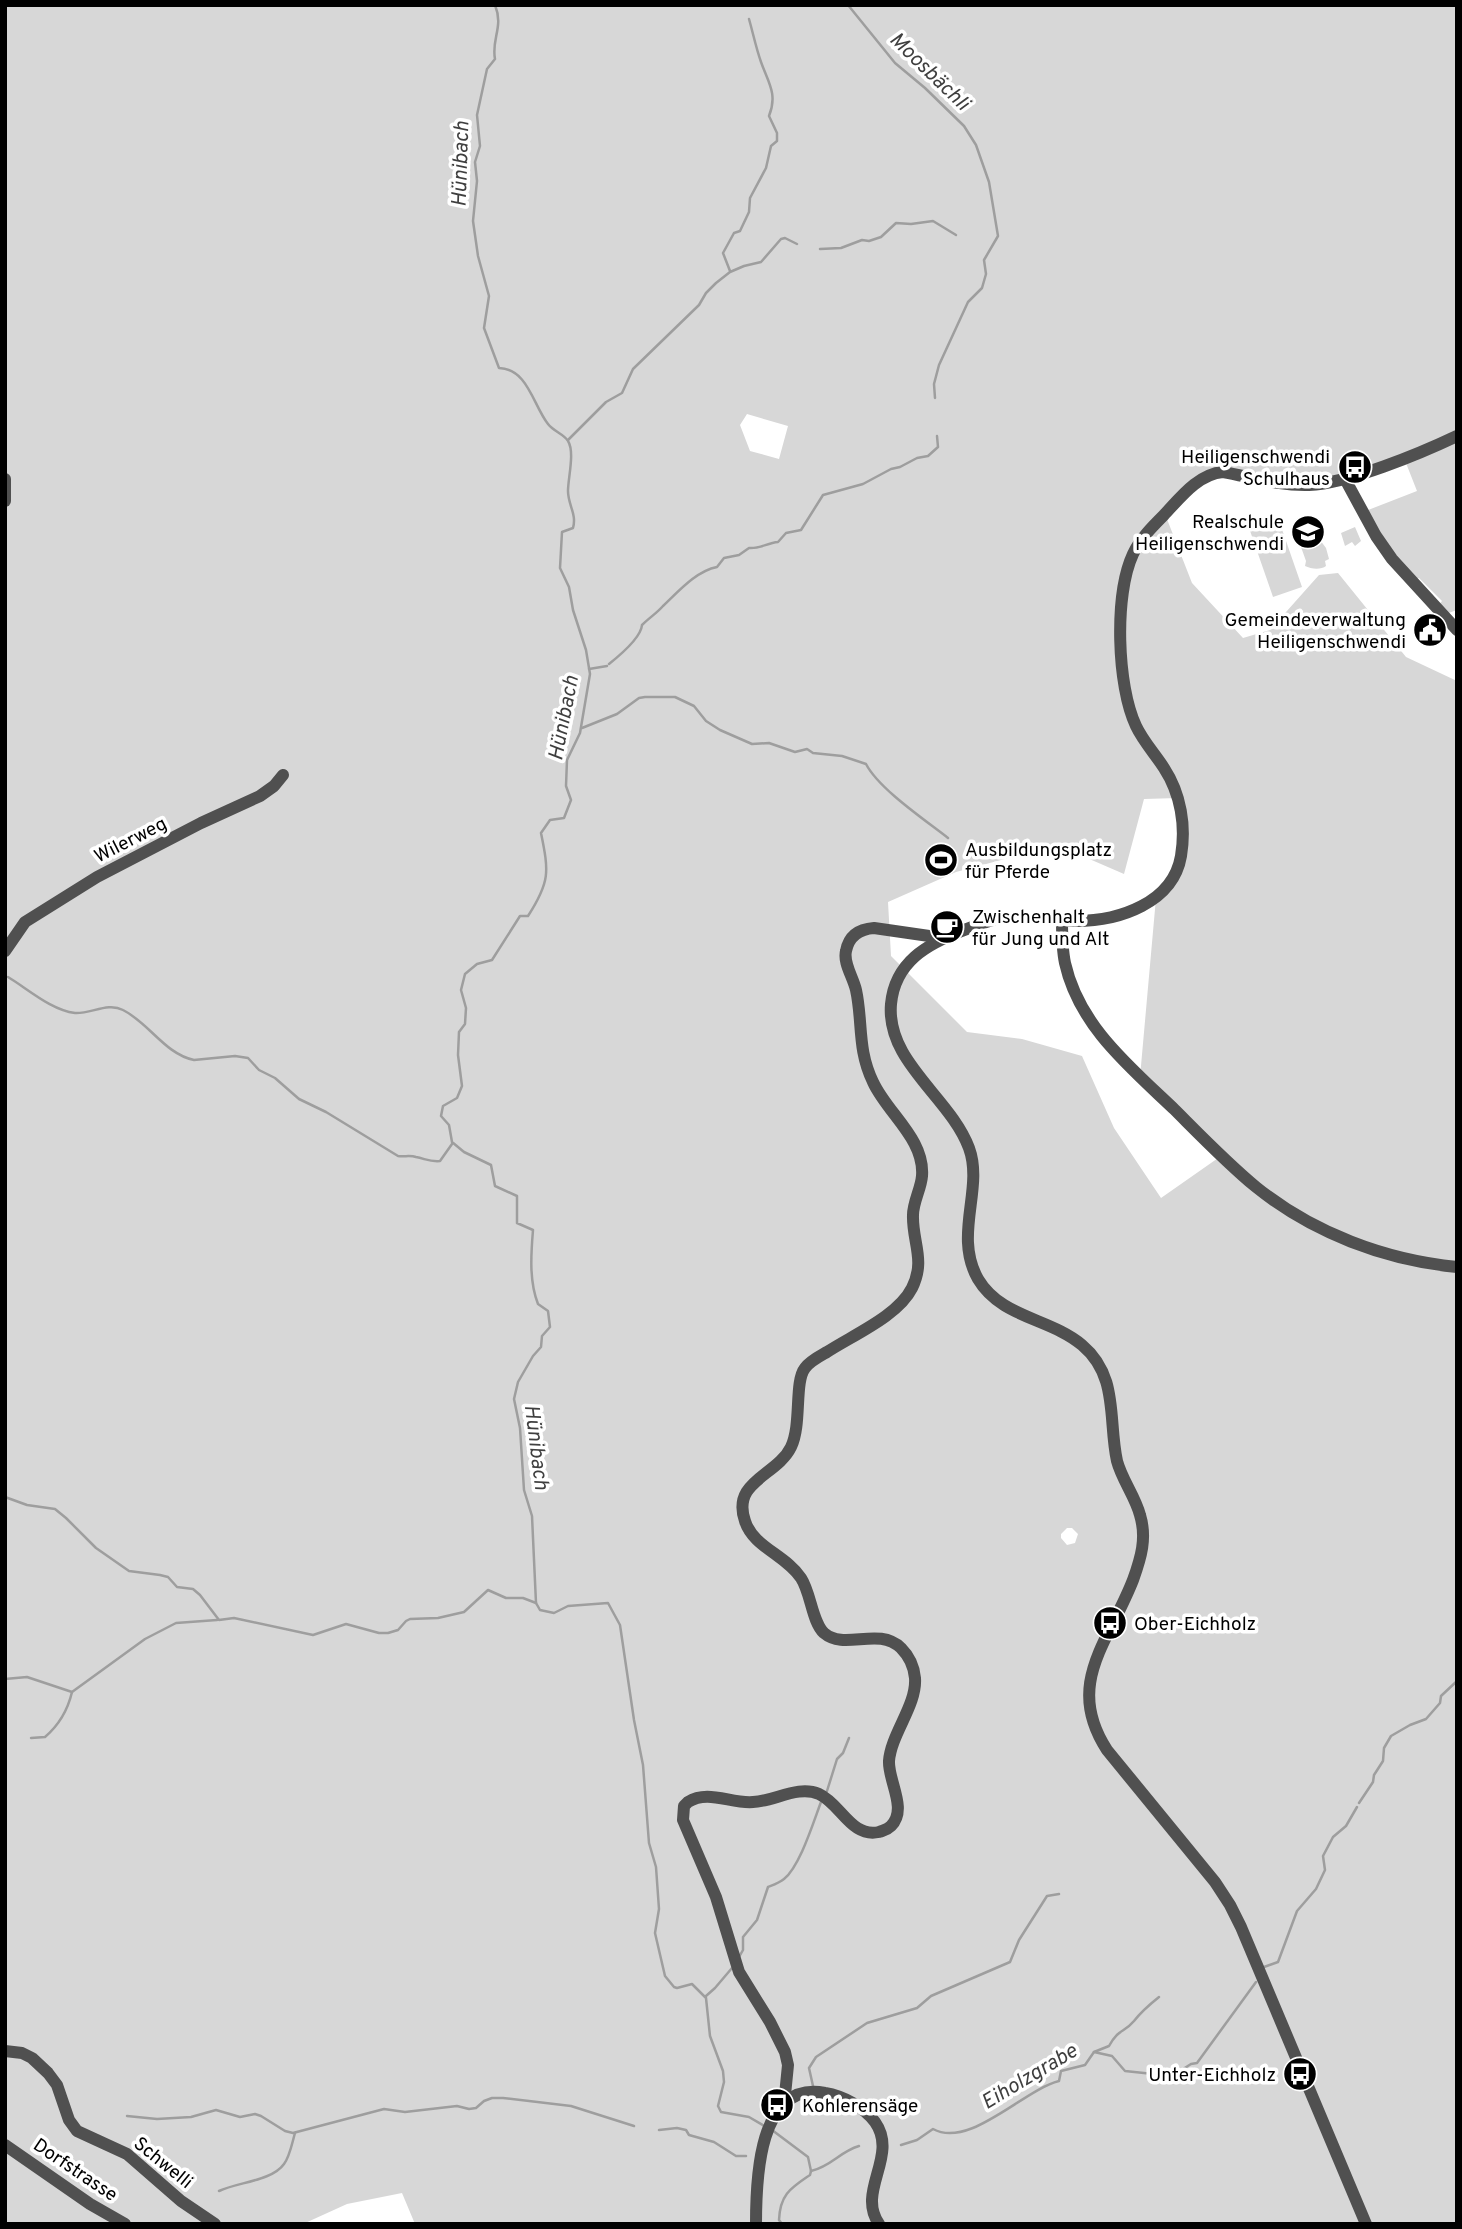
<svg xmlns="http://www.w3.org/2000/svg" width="1462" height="2229" viewBox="0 0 1462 2229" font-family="Overpass,sans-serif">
	<rect width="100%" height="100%" fill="#fff"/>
	<!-- green -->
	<g fill="#d7d7d7" fill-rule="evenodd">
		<path d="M5,5H1457V610L1443,615L1436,608L1442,601L1419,578L1411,580L1363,512L1417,491L1404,458L1328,483L1218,472L1165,514L1192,583L1243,638L1270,630L1319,575L1338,573L1406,657L1457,681V2224H415L402,2193L347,2204L303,2224H5ZM747,414L788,426L779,459L750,451L740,425ZM1178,798L1177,873L1156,898L1140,1077L1221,1156L1161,1198L1114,1128L1082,1056L1022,1039L967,1032L891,956L888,902L956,872L1057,845L1124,874L1144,799ZM1067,1528H1072L1078,1534L1075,1543L1067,1545L1061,1538V1534Z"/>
		<polygon points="1277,515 1302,587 1273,597 1248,525"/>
		<polygon points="1355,527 1361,541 1355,546 1352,542 1345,546 1341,533"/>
		<path d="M1320,540L1326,548L1329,559L1325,561L1326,566C1321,570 1311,569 1305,566L1306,561L1301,547Z"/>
	</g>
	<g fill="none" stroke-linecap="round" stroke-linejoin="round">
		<!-- stream -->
		<g stroke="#9e9e9e" stroke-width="2.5">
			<path d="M495,5C504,27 491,39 495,59L487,69L477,115L480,146L475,162L477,181L473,221L478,256L489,296L484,328L499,368C528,369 533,405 548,424C553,431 564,434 568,441C575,452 568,478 568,491C568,505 577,514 573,528L562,532L560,568L569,587L573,610L586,650L590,674L580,733L567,760L566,786L571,800L564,818L550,820L541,833C549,872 550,882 528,916H520L492,960L477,964L465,974L461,990L466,1008L465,1024L459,1032L458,1055L462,1086L457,1098L443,1106L441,1116L449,1125L452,1142L464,1152L491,1165L495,1186L517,1196V1223L533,1230C531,1254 529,1281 538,1304L548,1311L550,1327L542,1336L541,1347L533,1356L518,1382L514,1399L520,1428L524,1490L532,1516L536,1603L540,1610L554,1613L568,1606L608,1603L620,1625L634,1720L643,1765L649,1843L656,1867L659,1909L655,1933L665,1976L674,1987L677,1988L692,1984L706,1998L710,2036L723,2071L724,2082L718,2106L721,2112L749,2117L766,2127"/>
			<polyline points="848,5 895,63 925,88 964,126 976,145 989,182 998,236 984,260 986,274 982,288 968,302 939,365 934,384 935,398"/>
			<polyline points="820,249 841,248 862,240 869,241 881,237 896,223 911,224 933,221 956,235"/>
			<path d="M730,271L723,253L734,233L740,231L749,212L750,198L766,168L771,146L777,141V133L769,116C778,94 768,82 761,62C756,48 753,33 749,19"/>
			<polyline points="568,440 606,402 622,393 633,369 699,305 706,293 716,283 730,272 744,266 761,262 781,239 785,238 797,244"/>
			<path d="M609,664C619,656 641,638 642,625C649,618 657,613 663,606C678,592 696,571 717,567L724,558L739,555L749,548C760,549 767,543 778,542L786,533L801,530L823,495L863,484L891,469L900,467L917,458L928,456L938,447L937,436"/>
			<polyline points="589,669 607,666"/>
			<path d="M582,728L617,714L639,698L645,697H675L694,706L706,721L720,730L752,744L769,743L795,752L807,749L813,753L842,756L866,764C879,789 925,820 948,838"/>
			<path d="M8,977C28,989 51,1010 75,1013C91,1014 108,1002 123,1010C149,1023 165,1054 194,1060L235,1056L248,1058L259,1070L275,1078L299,1099L326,1112L398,1156C404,1157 410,1155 416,1157C426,1159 430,1162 440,1161L452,1144"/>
			<polyline points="5,1497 27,1505 55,1509 66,1518 96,1548 129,1571 160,1575 168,1577 177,1587 193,1589 200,1595 219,1620 234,1618 313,1635 346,1624 379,1633 388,1633 398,1630 406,1621 410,1619 438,1618 464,1612 488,1590 506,1598 523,1598 536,1603"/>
			<polyline points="5,1679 27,1677 72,1692"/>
			<path d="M31,1738L45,1737C59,1725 68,1709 72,1692L145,1639L176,1623L217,1620"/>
			<polyline points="827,1791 837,1759 843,1753 849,1738"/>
			<polyline points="1359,1803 1373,1782 1374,1775 1383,1761 1384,1748 1391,1736 1410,1725 1426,1719 1440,1703 1441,1696 1457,1681"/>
			<path d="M739,1957L743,1950V1937L757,1920L768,1887C773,1885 779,1883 784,1879C800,1866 813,1823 821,1802"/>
			<polyline points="1264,1967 1278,1962 1297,1911 1316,1889 1325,1870 1323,1856 1333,1837 1346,1826 1357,1807"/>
			<polyline points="706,1996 715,1988 732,1968"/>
			<path d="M1094,2052L1109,2046C1118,2029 1124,2033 1134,2021C1141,2012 1149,2005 1159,1997"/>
			<polyline points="813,2086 809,2068 816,2057 867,2023 917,2008 931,1996 1010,1962 1019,1940 1047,1896 1059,1894"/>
			<polyline points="127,2116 157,2119 191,2117 216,2110 240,2117 255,2114 261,2116 285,2131 293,2133 384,2109 405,2112 457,2106 469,2109 476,2108 484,2101 492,2098 503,2098 571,2106 634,2126"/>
			<polyline points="659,2130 677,2128 686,2130 689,2135 714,2142 736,2156 746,2156"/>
			<path d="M772,2130L808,2157L811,2171L810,2175C791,2188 780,2194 779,2220L782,2224"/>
			<path d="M901,2145L917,2140L933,2129C970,2149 1023,2090 1059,2081L1061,2071L1085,2065L1094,2052L1112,2056L1125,2071L1172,2076L1191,2064L1197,2063L1256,1982"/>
			<path d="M811,2171C832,2166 839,2152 859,2146"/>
			<path d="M219,2191C238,2182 272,2181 284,2164C290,2156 292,2143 295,2133"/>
		</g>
		<!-- minor -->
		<g stroke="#505050" stroke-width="12">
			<polyline points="5,479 5,501"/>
			<polyline points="1345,479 1376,536 1392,559 1457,630"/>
			<path d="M1062,920C1062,935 1062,949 1065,963C1079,1026 1130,1067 1175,1110C1201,1136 1227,1163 1256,1187C1313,1233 1385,1260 1457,1267"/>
			<polyline points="5,951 25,922 97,877 201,823 260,796 274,786 283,775"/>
			<polyline points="5,2051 22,2053 32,2058 48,2073 57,2085 69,2120 77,2131 127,2154 181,2201 215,2224"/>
			<path d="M786,2102L785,2095L788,2065L785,2052L770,2022L739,1972L716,1897L683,1820L684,1806L688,1802C708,1789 731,1804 753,1802C775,1801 798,1785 819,1794C841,1804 851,1838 879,1832C884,1830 887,1830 891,1826C908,1809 888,1781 889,1761C891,1734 917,1705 915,1678C914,1667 909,1656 901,1648C878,1626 845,1651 824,1633C812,1622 811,1593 801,1578C786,1555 753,1547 745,1521C731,1481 777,1476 791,1447C802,1424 794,1382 805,1368C810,1361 820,1356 827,1352C853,1335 898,1316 912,1288C926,1260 912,1242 913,1215C913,1202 921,1189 922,1176C925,1139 887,1113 873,1082C857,1049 863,1022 856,990C853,977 843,963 846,951C849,935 860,929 874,928L943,938"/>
			<polyline points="5,2145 90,2204 125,2224"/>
			<path d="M756,2224C756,2180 758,2080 825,2093C843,2096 864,2107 875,2122C899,2156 856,2191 879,2224"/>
			<path d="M1366,2224L1241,1927L1230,1905L1215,1882L1107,1750C1064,1684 1109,1642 1133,1580C1141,1558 1147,1538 1140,1515C1135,1496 1122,1480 1117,1461C1108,1420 1119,1376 1082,1345C1050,1318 1001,1318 978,1279C953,1235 984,1189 969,1148C950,1097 886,1062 891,1004C895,962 927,944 962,931C975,926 988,920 1001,918C1026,916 1052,921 1076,921C1119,921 1173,903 1181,856C1186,826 1181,794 1164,768C1155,754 1143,741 1136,726C1117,686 1114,595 1133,554C1140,539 1152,527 1164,515C1180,498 1198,474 1223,472C1251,477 1280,486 1309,485C1349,483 1419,454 1457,436"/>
		</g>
	</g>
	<!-- icons -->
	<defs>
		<g id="bus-disc" transform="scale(1.75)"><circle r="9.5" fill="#000" stroke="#fff"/><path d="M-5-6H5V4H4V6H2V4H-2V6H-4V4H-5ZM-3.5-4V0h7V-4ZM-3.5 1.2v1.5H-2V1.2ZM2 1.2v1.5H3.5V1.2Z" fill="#fff"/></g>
		<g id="school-disc" transform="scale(1.75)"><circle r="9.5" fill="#000" stroke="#fff"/><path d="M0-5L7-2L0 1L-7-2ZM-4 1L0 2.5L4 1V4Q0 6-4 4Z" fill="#fff"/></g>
		<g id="civic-disc" transform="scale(1.75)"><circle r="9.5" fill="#000" stroke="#fff"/><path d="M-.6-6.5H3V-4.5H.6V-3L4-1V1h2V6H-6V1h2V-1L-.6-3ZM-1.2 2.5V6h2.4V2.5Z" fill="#fff"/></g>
		<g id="stadium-disc" transform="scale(1.75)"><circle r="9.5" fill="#000" stroke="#fff"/><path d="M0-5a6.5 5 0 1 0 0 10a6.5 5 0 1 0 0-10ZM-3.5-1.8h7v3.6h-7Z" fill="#fff"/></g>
		<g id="cafe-disc" transform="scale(1.75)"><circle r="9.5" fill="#000" stroke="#fff"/><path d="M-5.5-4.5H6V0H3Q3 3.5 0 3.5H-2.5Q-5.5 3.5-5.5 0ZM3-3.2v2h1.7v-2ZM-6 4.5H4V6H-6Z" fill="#fff"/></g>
	</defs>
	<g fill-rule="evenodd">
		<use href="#bus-disc" x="1355" y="467"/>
		<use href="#school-disc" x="1308" y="532"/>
		<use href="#civic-disc" x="1430" y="630"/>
		<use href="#stadium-disc" x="941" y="860"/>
		<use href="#cafe-disc" x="947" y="927"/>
		<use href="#bus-disc" x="1110" y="1623"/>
		<use href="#bus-disc" x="1300" y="2074"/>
		<use href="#bus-disc" x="777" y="2105"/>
	</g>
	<g text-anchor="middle" stroke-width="7" stroke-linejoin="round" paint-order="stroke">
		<!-- poi labels -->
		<g font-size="19" fill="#000" stroke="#fff" text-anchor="end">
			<text x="1330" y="463">Heiligenschwendi<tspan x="1330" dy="22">Schulhaus</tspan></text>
			<text x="1284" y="528">Realschule<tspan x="1284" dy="22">Heiligenschwendi</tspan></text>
			<text x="1406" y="626">Gemeindeverwaltung<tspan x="1406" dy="22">Heiligenschwendi</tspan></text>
			<text x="965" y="856" text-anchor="start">Ausbildungsplatz<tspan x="965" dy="22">für Pferde</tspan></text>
			<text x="972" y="923" text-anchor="start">Zwischenhalt<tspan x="972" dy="22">für Jung und Alt</tspan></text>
			<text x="1134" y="1630" text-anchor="start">Ober-Eichholz</text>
			<text x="1276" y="2081">Unter-Eichholz</text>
			<text x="802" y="2112" text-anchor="start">Kohlerensäge</text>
		</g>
		<!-- street labels -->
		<g font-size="19" fill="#000" stroke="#fff">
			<text transform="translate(130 839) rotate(-27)" y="7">Wilerweg</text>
			<text transform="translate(164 2162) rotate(39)" y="7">Schwelli</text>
			<text transform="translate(76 2169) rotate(34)" y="7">Dorfstrasse</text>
		</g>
		<!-- water labels -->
		<g font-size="21" font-style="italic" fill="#3f3f3f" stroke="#fff">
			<text transform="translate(930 71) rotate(44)" y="7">Moosbächli</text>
			<text transform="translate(460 164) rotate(-88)" y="7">Hünibach</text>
			<text transform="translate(563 718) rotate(-79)" y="7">Hünibach</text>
			<text transform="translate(537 1447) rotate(83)" y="7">Hünibach</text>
			<text transform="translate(1029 2076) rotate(-31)" y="7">Eiholzgrabe</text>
		</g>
	</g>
	<!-- border -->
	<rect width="1462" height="2229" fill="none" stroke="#000000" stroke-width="14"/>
</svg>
